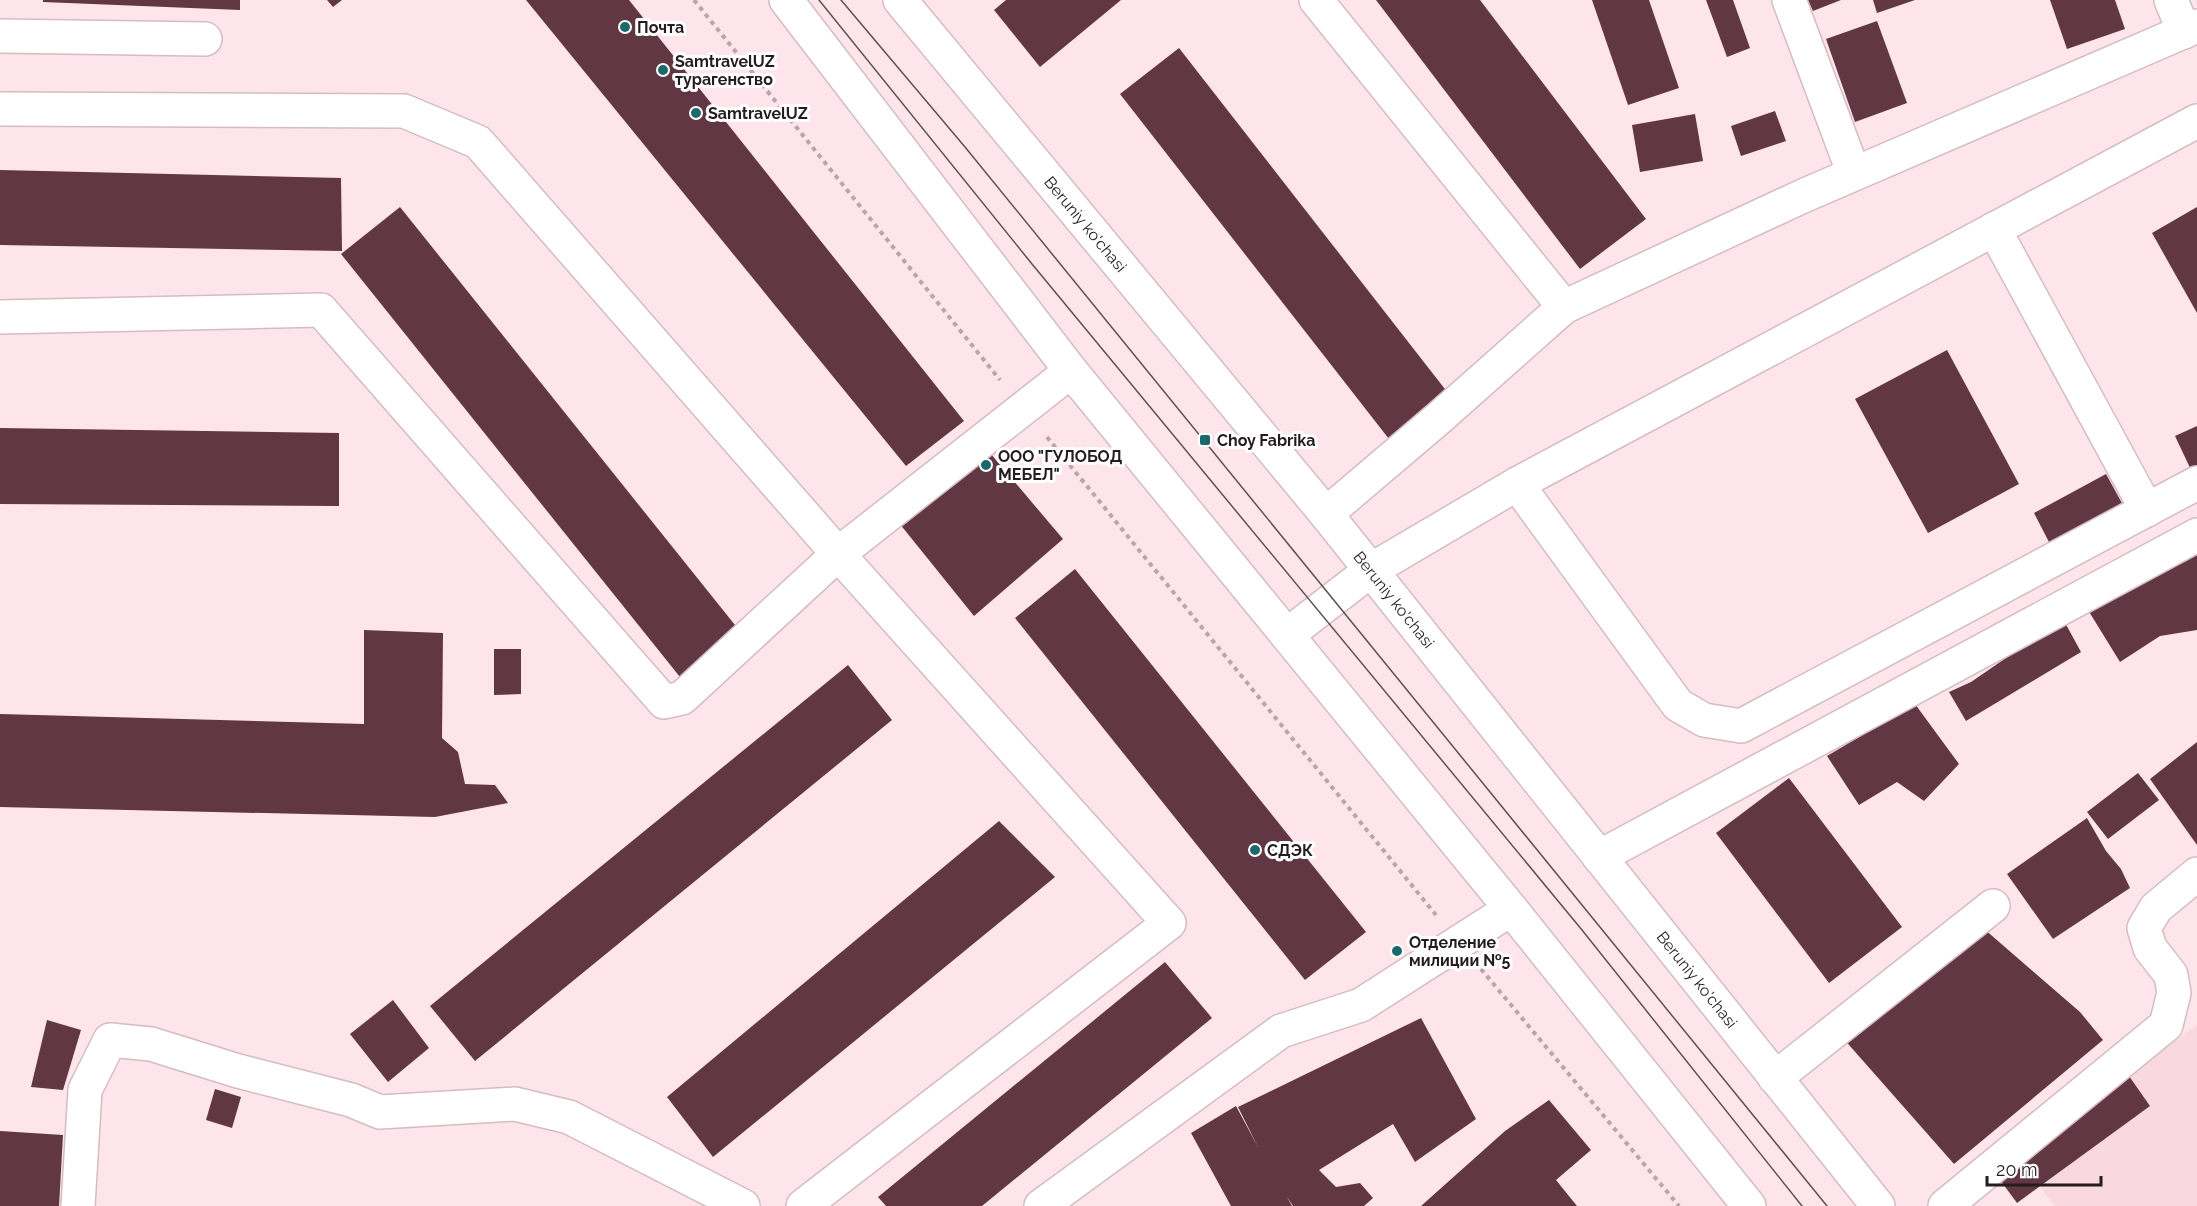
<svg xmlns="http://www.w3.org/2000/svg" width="2197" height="1206" viewBox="0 0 2197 1206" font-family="Raleway,sans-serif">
	<rect width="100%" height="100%" fill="#fee5eb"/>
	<!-- built -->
	<polygon fill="#f9d8e0" points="2197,1025 2197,1206 2055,1206 2017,1158"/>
	<!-- building -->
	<g fill="#603743">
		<polygon points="43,0 240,0 240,10 43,2"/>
		<polygon points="327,0 342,0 333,7"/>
		<polygon points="526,0 629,0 964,421 906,466"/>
		<polygon points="1006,0 1121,0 1040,67 994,10"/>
		<polygon points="1376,0 1480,0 1646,219 1580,269"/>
		<polygon points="1592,0 1649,0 1679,88 1628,105"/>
		<polygon points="1706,0 1733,0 1750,48 1727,57"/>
		<polygon points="1808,0 1841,0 1813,11"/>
		<polygon points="1873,0 1915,0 1877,13"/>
		<polygon points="2050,0 2115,0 2125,29 2067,49"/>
		<polygon points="1877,21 1907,103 1855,122 1826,39"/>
		<polygon points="1179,48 1448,393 1389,439 1120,94"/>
		<polygon points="1775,111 1786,141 1741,156 1731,126"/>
		<polygon points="1695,114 1703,161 1640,172 1632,125"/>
		<polygon points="0,170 341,178 342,251 0,245"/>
		<polygon points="400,207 739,630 680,677 341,254"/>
		<polygon points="2197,207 2197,313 2152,233"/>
		<polygon points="1947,350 2019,484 1928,533 1855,399"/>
		<polygon points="2197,426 2197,470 2192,472 2175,436"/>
		<polygon points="0,428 339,433 339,506 0,504"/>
		<polygon points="985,447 1063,539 974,616 895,518"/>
		<polygon points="2106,474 2123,505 2050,544 2034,513"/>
		<polygon points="2197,554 2197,630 2160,636 2120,662 2088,610"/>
		<polygon points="1075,569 1366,932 1305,980 1015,618"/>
		<polygon points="2063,619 2081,652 1966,721 1949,692 1971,682"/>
		<polygon points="364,630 443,633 442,738 458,752 465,784 495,785 508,803 435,817 0,807 0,714 364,724"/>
		<polygon points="494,649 521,649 521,694 494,695"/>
		<polygon points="848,665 892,720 475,1061 430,1006"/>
		<polygon points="1915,704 1959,764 1924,801 1897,782 1859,805 1827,756"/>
		<polygon points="2197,742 2197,845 2150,779"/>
		<polygon points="2138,773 2159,800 2108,839 2087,812"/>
		<polygon points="1789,778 1902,927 1829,983 1716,833"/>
		<polygon points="2087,818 2106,851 2121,869 2130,888 2053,939 2007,874"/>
		<polygon points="999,821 1055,877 713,1157 667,1097"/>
		<polygon points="1983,928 2080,1012 2103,1040 1954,1164 1842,1037"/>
		<polygon points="1165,962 1212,1018 982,1206 886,1206 878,1197"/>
		<polygon points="393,1000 429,1048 388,1082 350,1034"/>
		<polygon points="1421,1018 1476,1119 1415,1162 1393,1124 1319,1170 1336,1187 1360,1183 1373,1198 1364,1206 1293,1206 1287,1197 1292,1206 1231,1206 1191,1133 1236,1106 1258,1147 1238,1107"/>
		<polygon points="47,1020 81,1030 63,1090 31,1087"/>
		<polygon points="2129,1076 2150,1106 2017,1203 1995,1173"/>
		<polygon points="215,1089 241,1097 232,1128 206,1120"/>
		<polygon points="1549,1100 1591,1150 1556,1180 1577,1206 1421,1206 1505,1131"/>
		<polygon points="0,1131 63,1135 59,1206 0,1206"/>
	</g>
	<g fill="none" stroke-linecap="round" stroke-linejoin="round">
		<!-- minor casing -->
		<g stroke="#d4bcc2" stroke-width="36">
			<g id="minor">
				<polyline points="1316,0 1564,307"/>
				<polyline points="1789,0 1854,174"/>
				<polyline points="2171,0 2184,32"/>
				<polyline points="0,36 205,39"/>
				<polyline points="0,109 404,111 478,142 838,554 1169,923 803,1206"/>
				<polyline points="1994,229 2147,510"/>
				<polyline points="0,317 321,310 664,702 682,698 838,554 1071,371"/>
				<polyline points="1517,484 1678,705 1704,720 1741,726 2197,483"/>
				<polyline points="1326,514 1439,418 1564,307 1803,196 2197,26"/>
				<polyline points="1287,635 1371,570 1517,484 2197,121"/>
				<polyline points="1599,857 2197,535"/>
				<polyline points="1775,1078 1993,906"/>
				<polyline points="78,1206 85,1090 110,1040 151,1044 238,1071 351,1100 380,1112 515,1104 569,1117 743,1206"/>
				<polyline points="1041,1206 1281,1031 1361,1005 1511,909"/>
				<polyline points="1945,1206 2166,1025 2174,993 2171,975 2150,948 2144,928 2156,908 2197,874"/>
			</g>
		</g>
		<!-- major casing -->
		<g stroke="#d4bcc2" stroke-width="36">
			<g id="major">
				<polyline points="786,0 1071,371 1511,909 1749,1206"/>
				<path id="s1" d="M900,0L1326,514L1878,1206"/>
			</g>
		</g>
		<!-- path -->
		<g stroke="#b9a6aa" stroke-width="4" stroke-dasharray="4.5 4.5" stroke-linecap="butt">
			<polyline points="694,0 1000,380"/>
			<polyline points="1047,437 1436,915"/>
			<polyline points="1481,969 1679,1206"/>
		</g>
		<!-- minor -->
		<use href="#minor" stroke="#fff" stroke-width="33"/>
		<!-- major -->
		<use href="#major" stroke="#fff" stroke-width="33"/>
		<!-- tram -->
		<g stroke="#5d5053" stroke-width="1.5">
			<polyline points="819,0 1032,264 1582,930 1802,1206"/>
			<polyline points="841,0 965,147 1827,1206"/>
		</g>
	</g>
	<!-- markers -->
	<g fill="#1b686d" stroke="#fff" stroke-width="2">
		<circle cx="625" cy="27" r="6"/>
		<circle cx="663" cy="70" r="6"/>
		<circle cx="696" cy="113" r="6"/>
		<rect x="1199" y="434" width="12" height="12" rx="3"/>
		<circle cx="986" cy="465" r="6"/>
		<circle cx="1255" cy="850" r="6"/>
		<circle cx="1397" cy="951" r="6"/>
	</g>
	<g text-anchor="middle" stroke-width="6" stroke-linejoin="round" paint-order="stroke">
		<!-- poi labels -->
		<g font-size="16" font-weight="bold" fill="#241c1e" stroke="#fff" text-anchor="start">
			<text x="637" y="33">Почта</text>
			<text x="675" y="67">SamtravelUZ<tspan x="675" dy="18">турагенство</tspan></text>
			<text x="708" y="119">SamtravelUZ</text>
			<text x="1217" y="446">Choy Fabrika</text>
			<text x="998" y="462">ООО "ГУЛОБОД<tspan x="998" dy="18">МЕБЕЛ"</tspan></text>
			<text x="1267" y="856">СДЭК</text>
			<text x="1409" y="948">Отделение<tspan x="1409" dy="18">милиции №5</tspan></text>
		</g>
		<!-- street labels -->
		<g font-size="16" fill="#241c1e" stroke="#fff">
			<text dy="6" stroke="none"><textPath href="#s1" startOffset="291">Beruniy ko'chasi</textPath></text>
			<text dy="6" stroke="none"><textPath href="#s1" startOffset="777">Beruniy ko'chasi</textPath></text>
			<text dy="6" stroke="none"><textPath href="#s1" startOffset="1263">Beruniy ko'chasi</textPath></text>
		</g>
	</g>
	<!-- scale -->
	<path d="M1987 1176v9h114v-9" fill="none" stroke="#241c1e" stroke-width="3"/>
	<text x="1996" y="1176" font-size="18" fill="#241c1e" stroke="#ffffff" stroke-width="4.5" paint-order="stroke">20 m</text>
</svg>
